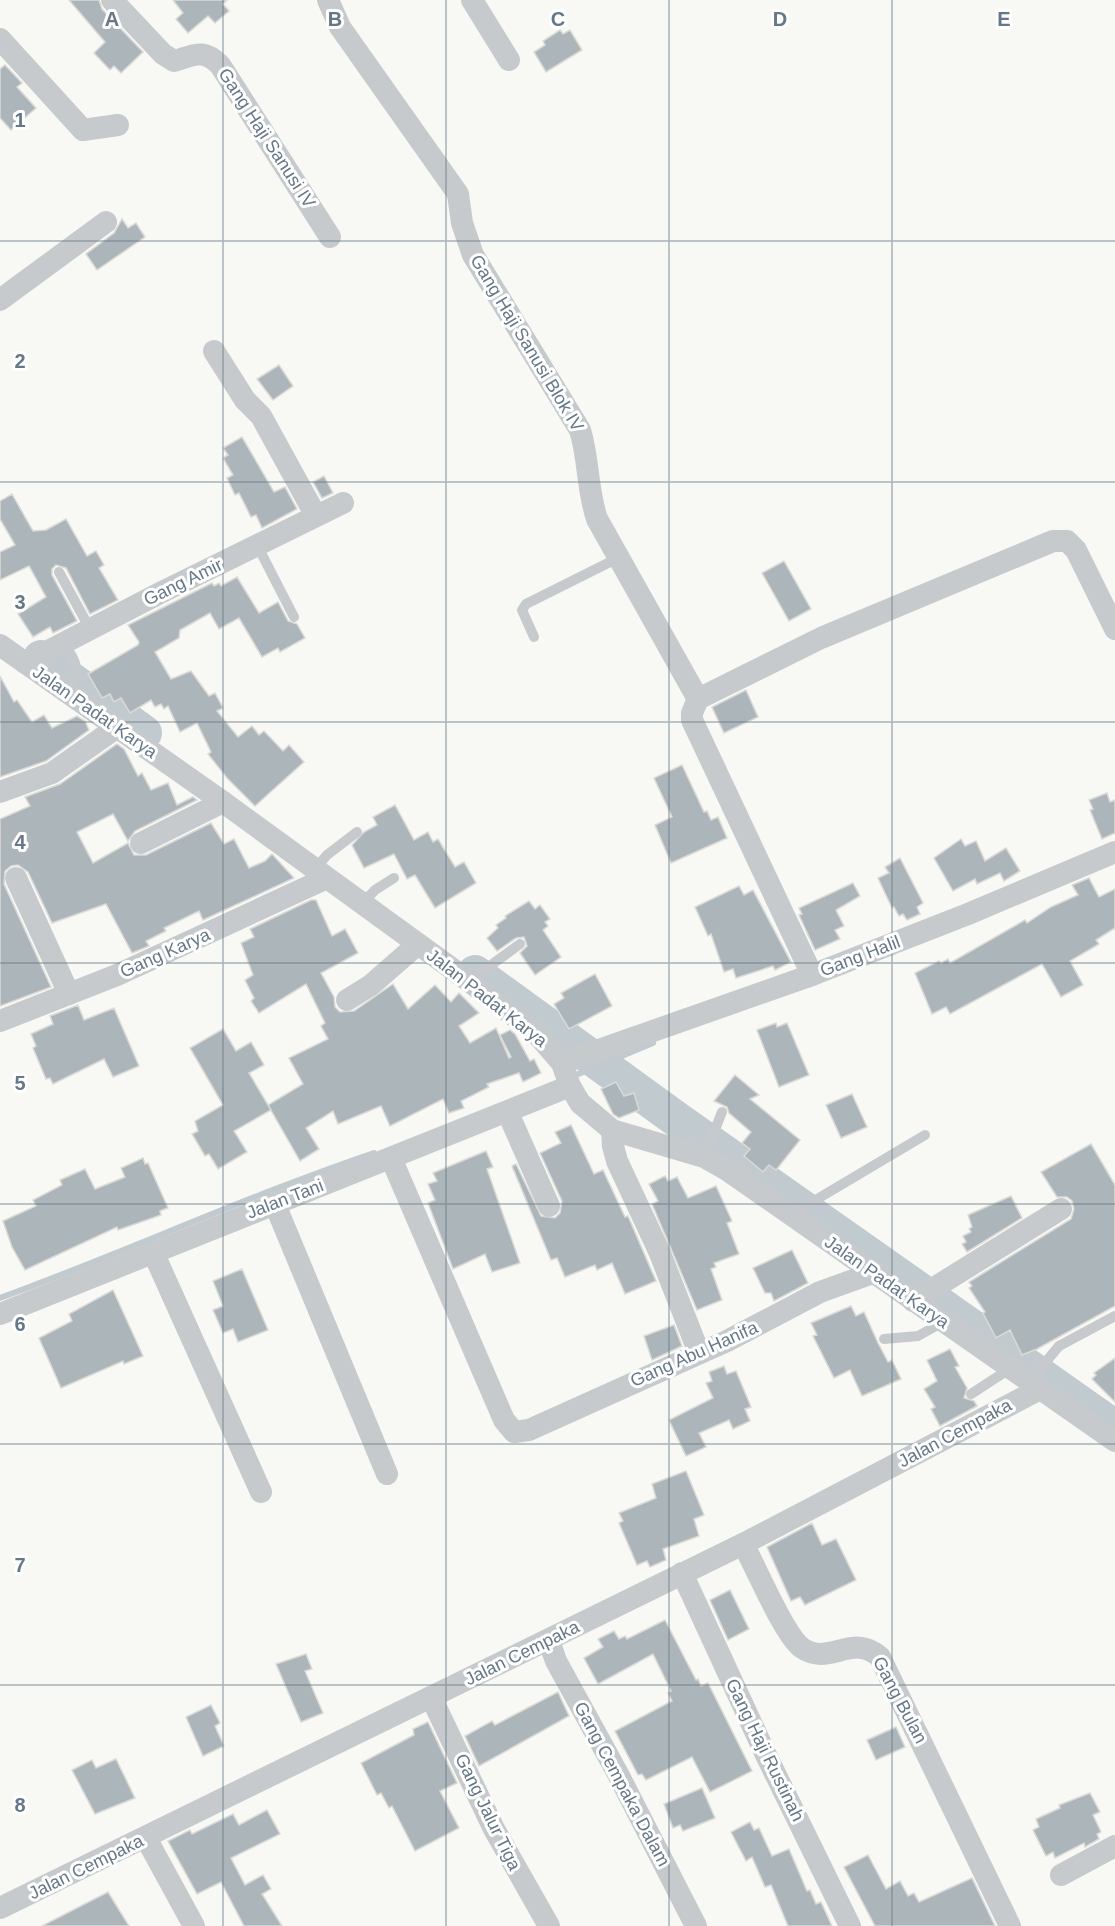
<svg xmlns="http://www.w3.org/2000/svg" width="1115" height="1926" viewBox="0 0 1115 1926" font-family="Helvetica,sans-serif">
	<rect width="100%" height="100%" fill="#f8f8f5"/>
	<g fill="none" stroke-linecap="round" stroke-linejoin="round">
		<!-- stream -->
		<g stroke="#c0cacf" stroke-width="6">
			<polyline points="571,1077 653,1043"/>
			<path d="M0,1298C126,1252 247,1196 374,1153"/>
		</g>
		<!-- river -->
		<g stroke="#c0cacf" stroke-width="36">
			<polyline points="41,658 144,733"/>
			<polyline points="475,973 679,1121 1115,1428"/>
		</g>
	</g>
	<!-- building -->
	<g fill="#acb5ba" stroke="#dadad7" stroke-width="1.5">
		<polygon points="69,0 99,0 102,9 143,52 121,73 114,66 110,70 94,53 105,42"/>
		<polygon points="173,0 227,0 223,4 229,11 215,23 208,16 188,33 176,19 183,13"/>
		<polygon points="560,30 563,34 570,30 582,50 546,72 534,52 545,45 543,41"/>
		<polygon points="5,65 22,83 17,87 36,108 11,130 0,118 0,69"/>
		<polygon points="122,219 128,228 136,223 145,237 97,270 86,254 114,233"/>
		<polygon points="279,365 293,386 273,400 257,379"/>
		<polygon points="242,437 274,492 285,487 297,509 262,528 256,515 251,517 239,493 235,495 227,478 233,475 223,458 228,455 223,448"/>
		<polygon points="324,476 333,493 322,498 313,482"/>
		<polygon points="12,494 33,531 46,530 66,519 87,556 96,551 104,565 99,568 118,600 90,614 66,568 56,565 52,569 52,575 77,621 53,633 50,627 33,637 18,614 46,597 29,566 0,580 0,552 15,545 0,519 0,501"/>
		<polygon points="784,561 811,609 789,621 762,573"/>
		<polygon points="237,577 259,613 278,602 288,621 297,624 305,638 280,652 278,648 262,657 239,618 219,629 210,613 180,630 179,638 155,652 171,679 191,671 209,696 215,693 223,708 217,711 238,737 252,726 259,735 264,731 283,751 289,745 304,762 255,806 227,778 208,754 211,752 197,723 180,732 168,706 164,709 161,704 155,707 151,700 130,713 121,698 114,702 110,694 102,698 88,674 138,645 139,642 128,625 212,583 214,586 219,583 221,586"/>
		<polygon points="0,676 14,702 17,700 32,722 44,715 52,728 77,716 85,721 89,730 46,761 0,777"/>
		<polygon points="746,690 758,717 724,733 712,707"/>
		<polygon points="117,744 124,749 138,776 142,773 151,790 168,783 177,805 193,797 197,800 135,831 128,841 113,814 77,832 93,863 128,843 134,855 146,855 211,823 224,844 234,839 249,868 265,861 272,854 294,878 203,920 199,911 164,928 166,931 146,941 149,946 132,953 106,904 52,923 28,872 18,865 11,866 5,871 4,884 51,987 0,1006 0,819 30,806 25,797 60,784"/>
		<polygon points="682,765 704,812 707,811 711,820 718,817 727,838 671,863 655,825 672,817 654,778"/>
		<polygon points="1107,793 1110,802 1115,800 1115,833 1102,839 1090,810 1093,809 1089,800"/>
		<polygon points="395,805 414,840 428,832 433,842 438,839 455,867 464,862 476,883 435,908 415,875 407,879 394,854 364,868 352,845 364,832 377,825 373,817"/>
		<polygon points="961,839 965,846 976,841 985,861 1006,848 1020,871 1004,881 1000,873 977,884 975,879 953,891 934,858"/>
		<polygon points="900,858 923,903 917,907 920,914 907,920 903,914 899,916 894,907 892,908 878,878 889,873 885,867"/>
		<polygon points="1089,878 1099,897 1115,889 1115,928 1096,940 1099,944 1070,961 1083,985 1061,997 1042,964 950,1014 946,1007 932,1014 915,973 939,961 941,963 948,959 950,963 1025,920 1027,923 1051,907 1078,895 1072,885"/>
		<polygon points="853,883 860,896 836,910 844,926 835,930 840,939 815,950 799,915 802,914 799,908"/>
		<polygon points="739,886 744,895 753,890 791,962 775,970 773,966 736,978 733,969 724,972 711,934 708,936 695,907"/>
		<polygon points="311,900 316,900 332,936 345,929 358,953 321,973 334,997 335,1007 340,1012 354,1011 393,984 408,1009 435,985 451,1002 459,993 479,1013 459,1026 470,1043 496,1028 509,1058 511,1057 500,1035 510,1030 515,1034 530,1061 534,1059 541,1073 523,1082 519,1073 487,1084 489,1087 461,1101 464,1108 449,1113 443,1099 390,1126 381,1106 338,1124 333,1111 306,1128 319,1149 300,1161 268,1105 303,1084 289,1058 328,1039 321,1026 325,1023 306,984 259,1013 251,1001 254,998 245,980 253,975 241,943 254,937 250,929"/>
		<polygon points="529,901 535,909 540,905 550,919 545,922 548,926 543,930 561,957 535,975 520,953 527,946 524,937 516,938 497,951 487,938 498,928 496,925 506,918 505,916"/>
		<polygon points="595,974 612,1006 569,1029 554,1004 564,998 561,993"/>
		<polygon points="78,1005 84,1020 114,1008 139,1066 113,1077 104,1059 53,1084 50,1078 46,1079 33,1048 36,1046 31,1034 53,1024 50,1016"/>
		<polygon points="776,1023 777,1027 787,1023 809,1075 779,1087 757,1030"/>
		<polygon points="223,1029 236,1051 251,1042 264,1065 249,1073 271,1110 234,1131 247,1152 218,1169 209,1154 205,1156 192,1134 198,1131 195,1121 223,1105 190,1048"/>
		<polygon points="735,1075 759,1095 750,1099 800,1140 776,1170 769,1165 763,1172 744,1156 750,1149 742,1143 751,1132 729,1113 727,1107 714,1101"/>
		<polygon points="616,1082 624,1096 634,1093 639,1110 619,1118 613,1114 601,1089"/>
		<polygon points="852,1094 867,1127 841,1138 826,1105"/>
		<polygon points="571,1125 594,1174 603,1170 625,1217 628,1216 656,1281 625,1294 612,1263 597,1270 595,1265 565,1277 557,1258 551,1260 512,1166 516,1164 541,1216 555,1218 560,1213 562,1201 540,1153 561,1143 555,1132"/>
		<polygon points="1091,1144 1115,1185 1115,1306 1037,1349 1022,1355 1010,1330 996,1338 983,1313 985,1312 969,1288 972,1286 969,1282 1071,1219 1074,1209 1072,1201 1067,1197 1057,1197 1041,1172"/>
		<polygon points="486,1151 493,1167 487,1169 520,1263 492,1272 485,1254 453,1269 428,1203 435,1200 428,1184 437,1181 433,1173"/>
		<polygon points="143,1158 145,1164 148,1163 168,1208 160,1211 161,1215 118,1230 117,1227 25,1270 12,1247 3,1221 36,1206 33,1200 62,1185 60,1180 85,1169 95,1189 125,1177 121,1168"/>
		<polygon points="665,1176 668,1181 677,1177 688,1198 716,1186 732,1221 727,1223 739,1254 714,1263 716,1267 711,1269 722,1300 697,1310 652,1204 658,1201 649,1184"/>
		<polygon points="1011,1196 1022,1218 967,1252 962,1244 966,1242 963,1236 971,1232 969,1229 972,1227 968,1215"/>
		<polygon points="792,1250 808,1283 774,1301 771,1293 765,1293 753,1268"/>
		<polygon points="242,1269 268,1330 238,1342 233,1329 223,1333 213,1310 223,1306 213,1281"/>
		<polygon points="113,1290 143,1356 124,1364 123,1361 61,1388 39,1338 72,1321 69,1314"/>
		<polygon points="851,1306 856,1316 864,1312 878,1343 888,1362 892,1360 901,1379 862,1396 850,1370 834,1378 813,1336 817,1335 811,1323"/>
		<polygon points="674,1325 682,1346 652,1360 644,1336"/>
		<polygon points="950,1349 959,1366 955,1367 967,1388 964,1398 974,1401 977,1406 940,1426 931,1409 935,1407 924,1389 937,1381 927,1360"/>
		<polygon points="1115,1358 1115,1402 1092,1379 1096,1375 1094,1373"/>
		<polygon points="724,1366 727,1374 736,1371 751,1407 745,1409 750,1421 733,1429 729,1420 699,1433 706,1447 686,1456 669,1420 713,1398 706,1383 712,1381 709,1372"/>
		<polygon points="686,1471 704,1515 694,1519 699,1536 663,1549 666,1560 650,1567 647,1561 637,1565 619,1523 623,1521 619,1513 656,1498 652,1484"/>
		<polygon points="812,1523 822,1545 836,1539 856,1580 805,1605 800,1597 791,1601 767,1547"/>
		<polygon points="730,1590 749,1629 728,1640 710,1600"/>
		<polygon points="665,1620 696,1680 698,1679 701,1686 708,1683 752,1771 710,1792 692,1757 646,1780 642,1774 638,1775 615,1731 672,1701 668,1693 671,1691 653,1654 598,1684 584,1658 603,1647 598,1639 614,1631 619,1639 625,1636 627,1639"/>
		<polygon points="306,1654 312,1669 305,1671 323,1713 301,1722 276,1664"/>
		<polygon points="558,1692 569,1716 479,1766 465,1736 492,1721 495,1725"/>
		<polygon points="211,1705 220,1723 215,1726 224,1746 203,1756 186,1717"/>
		<polygon points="428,1722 457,1783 440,1791 459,1828 415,1851 392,1806 389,1808 381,1793 377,1795 361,1763 414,1735 413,1729"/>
		<polygon points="896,1727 905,1747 876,1760 867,1740"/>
		<polygon points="116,1759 135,1798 95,1814 72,1770 92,1760 96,1768"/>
		<polygon points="702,1788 715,1818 683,1831 680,1825 673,1828 664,1804"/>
		<polygon points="1090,1793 1100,1812 1093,1815 1101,1832 1097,1834 1099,1839 1085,1847 1084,1843 1055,1858 1053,1852 1046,1856 1033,1830 1039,1827 1036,1819 1060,1808 1059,1805"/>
		<polygon points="267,1810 280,1834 231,1858 245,1885 263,1875 271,1889 262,1894 282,1926 244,1926 221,1882 197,1894 168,1841 190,1830 192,1834 233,1814 239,1825"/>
		<polygon points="750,1822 754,1830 759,1828 772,1856 789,1849 807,1891 810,1890 816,1904 821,1902 832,1926 788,1926 771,1885 765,1887 752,1857 746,1861 731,1832"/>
		<polygon points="868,1855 886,1889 900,1881 908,1896 914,1893 919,1902 972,1878 995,1926 875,1926 844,1867"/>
		<polygon points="108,1892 129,1926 42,1926"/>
	</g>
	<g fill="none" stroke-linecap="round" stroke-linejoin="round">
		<!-- lane -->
		<g stroke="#c6cacd" stroke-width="10">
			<polyline points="257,545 294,617"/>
			<polyline points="59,572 90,629"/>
			<polyline points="534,637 522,610 526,604 618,558"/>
			<path d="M64,690C83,671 77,664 64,643"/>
			<polyline points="315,869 327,855 357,832"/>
			<polyline points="362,904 375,890 394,878"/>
			<polyline points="469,981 520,944"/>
			<polyline points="704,1157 722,1112"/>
			<polyline points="792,1214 925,1135"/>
			<polyline points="884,1339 918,1336 943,1322"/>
			<polyline points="1030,1381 1059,1346 1115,1316"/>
			<polyline points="971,1394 1011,1368"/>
		</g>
		<!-- street -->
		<g stroke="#c6cacd" stroke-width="22">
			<path d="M112,0L163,54L174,61C195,55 203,48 220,65L330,237"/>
			<path d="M328,0L340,27L458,194L462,223L473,255L580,430C589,459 587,490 597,519L698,699"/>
			<polyline points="472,0 509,60"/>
			<polyline points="0,39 83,130 118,125"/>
			<polyline points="0,300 106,222"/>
			<polyline points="214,351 245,400 261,416 316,516"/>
			<polyline points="0,645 223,802 469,981 536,1033 562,1063 570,1086 580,1103 612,1130 704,1157 727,1170 1115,1441"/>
			<polyline points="25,663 160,593 343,503"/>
			<polyline points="0,792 52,773 116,728"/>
			<polyline points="141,843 223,802"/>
			<polyline points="16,878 69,994"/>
			<polyline points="812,975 692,720 692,713 698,699 821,638 1053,541 1067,541 1076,550 1115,629"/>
			<polyline points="347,1000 371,985 418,944"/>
			<polyline points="0,1021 117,975 327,878"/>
			<polyline points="562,1063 812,975 968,914 1115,852"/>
			<polyline points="508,1113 549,1206"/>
			<polyline points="612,1130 613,1146 617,1161 659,1251 699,1353"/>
			<polyline points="391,1158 504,1420 514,1432 529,1430 727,1341 820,1292 873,1273"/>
			<polyline points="274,1202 387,1474"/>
			<polyline points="153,1252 261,1492"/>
			<polyline points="913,1301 1061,1209"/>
			<polyline points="0,1314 570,1086"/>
			<path d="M743,1544C756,1567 784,1635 802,1648C830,1667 852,1632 880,1657L1010,1926"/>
			<polyline points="682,1573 766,1755 850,1926"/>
			<polyline points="549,1641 556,1661 618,1774 696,1926"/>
			<polyline points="431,1697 494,1829 549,1926"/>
			<polyline points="146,1838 194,1926"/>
			<polyline points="1061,1875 1115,1846"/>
			<polyline points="0,1908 743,1544 1040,1389"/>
		</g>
	</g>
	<!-- grid -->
	<path fill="none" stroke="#667887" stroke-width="1.5" stroke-opacity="0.55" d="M223,0V1926M446,0V1926M669,0V1926M892,0V1926M0,241H1115M0,482H1115M0,722H1115M0,963H1115M0,1204H1115M0,1444H1115M0,1685H1115"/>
	<g text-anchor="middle" stroke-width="6" stroke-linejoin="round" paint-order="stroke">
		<!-- street labels -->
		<g font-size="18" fill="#667887" stroke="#fff">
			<text transform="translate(267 138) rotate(57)" y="6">Gang Haji Sanusi IV</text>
			<text transform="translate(527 343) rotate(59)" y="6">Gang Haji Sanusi Blok IV</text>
			<text transform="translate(183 582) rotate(-26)" y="6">Gang Amir</text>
			<text transform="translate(95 712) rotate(35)" y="6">Jalan Padat Karya</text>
			<text transform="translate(165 953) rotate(-24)" y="6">Gang Karya</text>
			<text transform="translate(860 956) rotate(-21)" y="6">Gang Halil</text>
			<text transform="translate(487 998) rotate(38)" y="6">Jalan Padat Karya</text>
			<text transform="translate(285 1199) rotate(-21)" y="6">Jalan Tani</text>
			<text transform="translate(887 1282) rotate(35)" y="6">Jalan Padat Karya</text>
			<text transform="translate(694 1354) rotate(-24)" y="6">Gang Abu Hanifa</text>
			<text transform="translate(955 1433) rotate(-28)" y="6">Jalan Cempaka</text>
			<text transform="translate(522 1653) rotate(-26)" y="6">Jalan Cempaka</text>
			<text transform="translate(900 1700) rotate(62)" y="6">Gang Bulan</text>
			<text transform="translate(765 1750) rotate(64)" y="6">Gang Haji Rustinah</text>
			<text transform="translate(622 1784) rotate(62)" y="6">Gang Cempaka Dalam</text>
			<text transform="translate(488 1812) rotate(64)" y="6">Gang Jalur Tiga</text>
			<text transform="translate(86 1867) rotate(-26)" y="6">Jalan Cempaka</text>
		</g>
	</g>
	<g font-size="20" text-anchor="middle" font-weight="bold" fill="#667887" stroke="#fff" stroke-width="6" stroke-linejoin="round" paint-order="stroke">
		<text x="112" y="26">A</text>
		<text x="335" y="26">B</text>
		<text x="558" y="26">C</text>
		<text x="780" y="26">D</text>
		<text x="1004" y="26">E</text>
		<text x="20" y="127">1</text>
		<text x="20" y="368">2</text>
		<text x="20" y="609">3</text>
		<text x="20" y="849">4</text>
		<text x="20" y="1090">5</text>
		<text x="20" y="1331">6</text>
		<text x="20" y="1572">7</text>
		<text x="20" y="1812">8</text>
	</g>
</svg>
